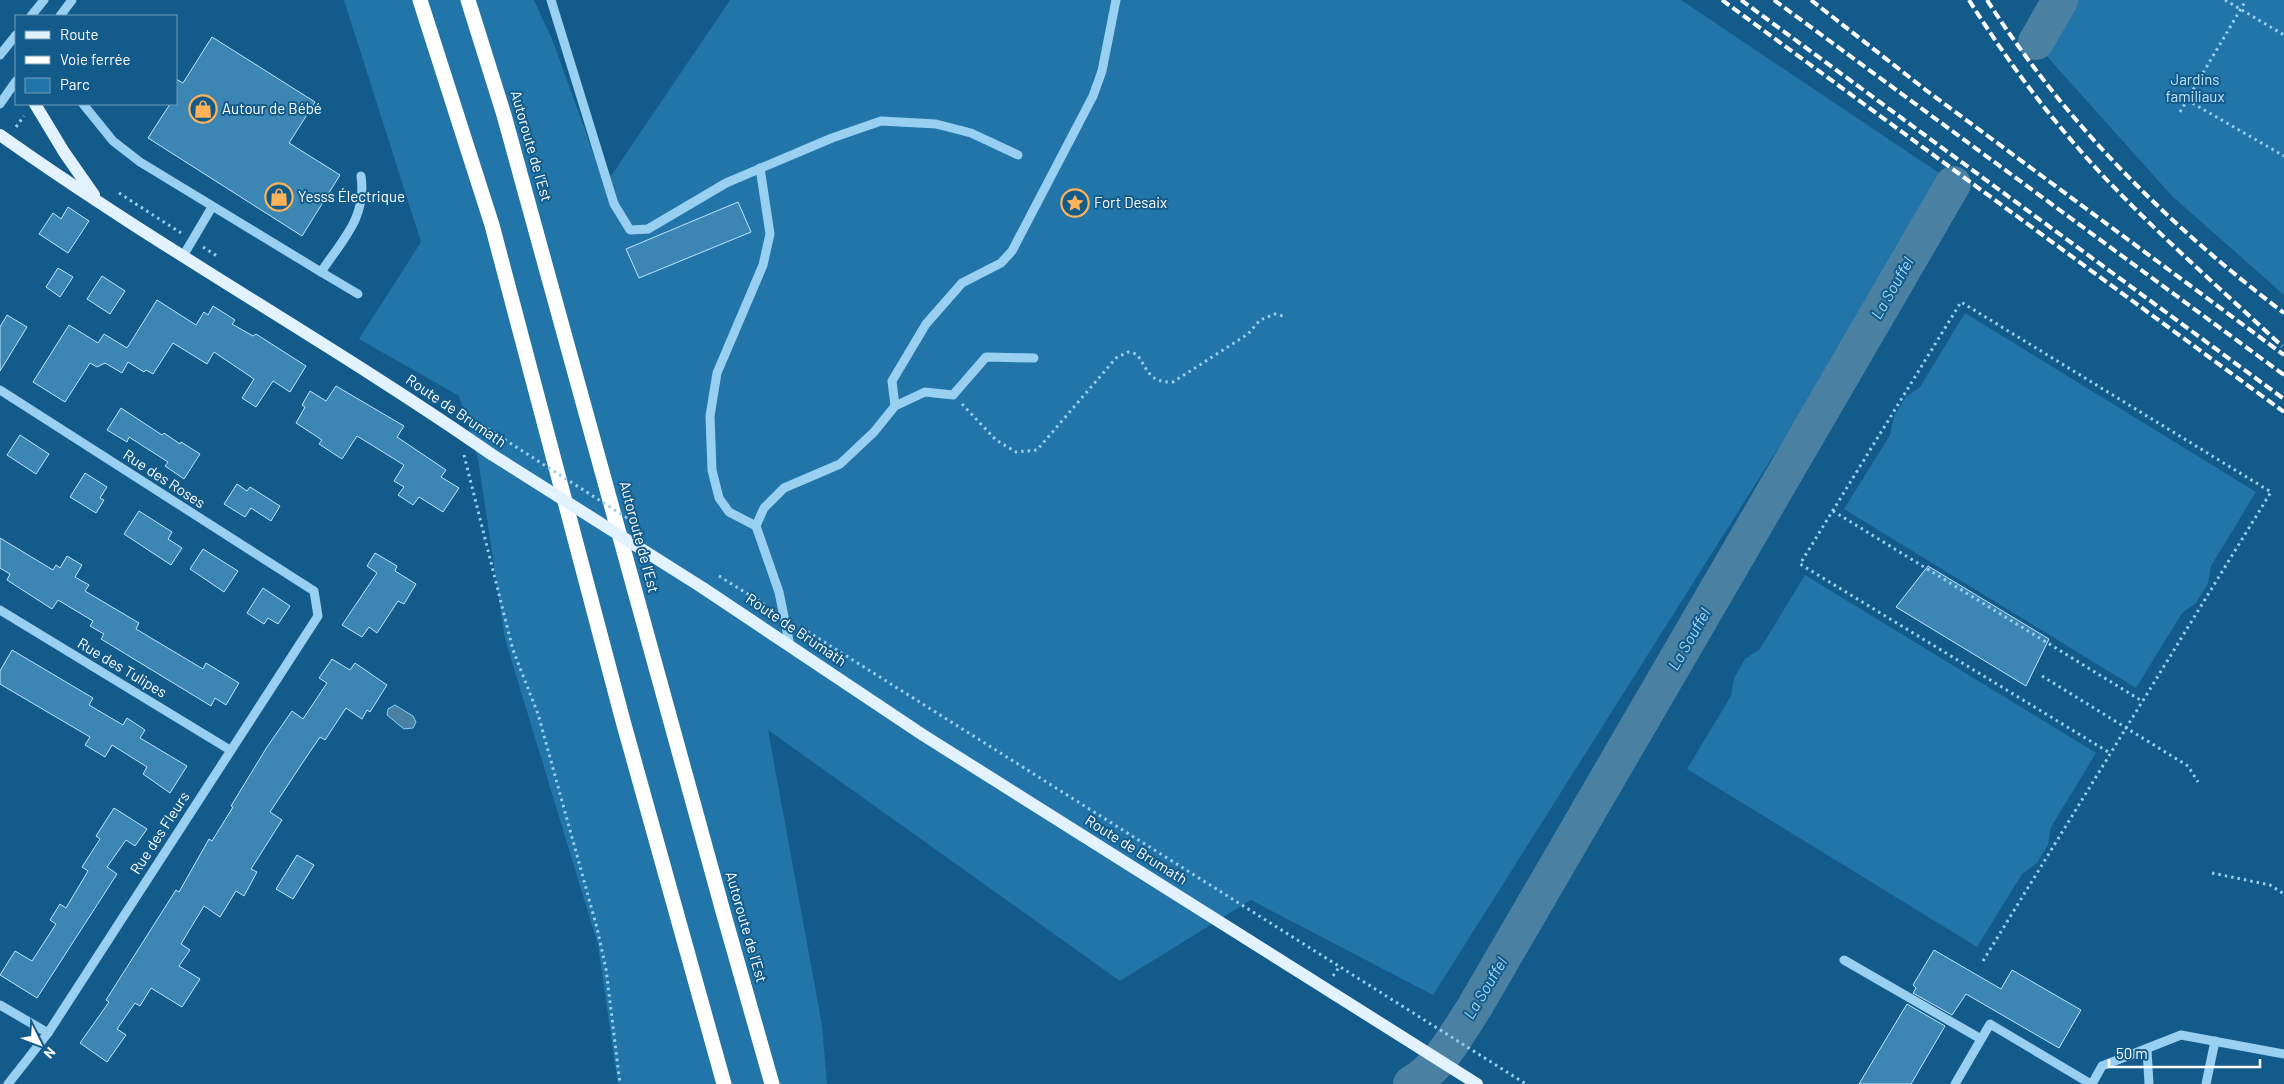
<svg xmlns="http://www.w3.org/2000/svg" width="2284" height="1084" viewBox="0 0 2284 1084" font-family="Barlow,sans-serif">
	<rect width="100%" height="100%" fill="#135b8a"/>
	<!-- green -->
	<g fill="#2175a8">
		<polygon points="344,0 534,0 552,39 605,185 730,0 1681,0 1948,179 1433,995 1251,900 1120,981 768,730 822,1025 827,1084 618,1084 598,945 505,639 478,459 459,396 359,339 421,242"/>
		<polygon points="2061,0 2284,0 2284,295 2172,196 2035,43"/>
		<polygon points="1965,313 2256,492 2211,566 2208,583 2196,603 2182,613 2136,688 1844,509 1890,435 1894,416 1905,398 1920,387"/>
		<polygon points="1805,575 2096,753 2051,827 2048,845 2037,863 2022,874 1977,947 1687,769 1731,696 1734,678 1745,659 1760,649"/>
	</g>
	<!-- water -->
	<polygon fill="#4a80a2" stroke="#8bcdf4" points="395,705 413,716 416,722 413,728 404,729 387,715 388,709"/>
	<g fill="none" stroke-linecap="round" stroke-linejoin="round">
		<!-- river -->
		<g stroke="#4a80a2" stroke-width="36">
			<polyline points="2036,42 2060,0"/>
			<path d="M1411,1084C1439,1068 1457,1034 1474,1008L1953,184"/>
		</g>
	</g>
	<!-- building -->
	<g fill="#3b86b3" stroke="#c0e5fc">
		<polygon points="212,37 315,102 289,143 340,175 302,236 148,138 170,104 176,104 176,79 183,83"/>
		<polygon points="738,202 751,232 639,278 626,249"/>
		<polygon points="68,207 89,221 68,253 39,234 53,213 61,219"/>
		<polygon points="58,268 73,277 60,297 46,287"/>
		<polygon points="102,276 125,291 110,314 87,299"/>
		<polygon points="157,300 196,325 204,312 208,315 213,306 235,320 232,324 253,336 256,334 306,366 290,392 273,381 256,407 242,398 254,379 214,352 207,364 173,343 153,374 146,370 144,372 128,362 122,373 105,363 97,367 90,363 65,402 33,382 69,325 98,343 104,334 127,348"/>
		<polygon points="7,315 27,327 0,371 0,327"/>
		<polygon points="336,386 404,426 397,437 446,470 441,477 459,488 443,512 419,497 413,505 398,495 404,487 394,481 404,465 357,436 342,459 319,444 322,440 296,423 305,407 302,405 310,391 326,401"/>
		<polygon points="121,408 162,435 164,433 180,444 181,442 200,454 184,479 165,466 168,462 129,437 127,442 107,430"/>
		<polygon points="20,435 49,454 36,474 7,455"/>
		<polygon points="85,473 107,487 100,498 104,500 96,513 70,497"/>
		<polygon points="237,484 247,491 250,487 280,506 271,521 251,508 245,517 224,504"/>
		<polygon points="139,511 172,532 168,539 182,548 171,565 124,534"/>
		<polygon points="0,538 53,570 56,565 60,568 67,556 82,565 75,577 89,585 85,591 139,623 136,629 203,669 206,663 239,683 226,705 215,698 211,706 101,639 104,634 90,626 93,621 58,600 52,609 7,580 10,574 0,568"/>
		<polygon points="203,549 238,571 224,592 190,569"/>
		<polygon points="375,553 397,566 395,571 416,584 404,604 398,601 377,633 369,627 362,637 342,625 377,573 367,566"/>
		<polygon points="1928,566 2049,639 2026,686 1896,607"/>
		<polygon points="263,588 290,606 278,624 268,618 264,624 247,613"/>
		<polygon points="12,650 93,698 89,705 123,725 127,718 145,730 140,738 187,766 170,793 143,774 147,767 112,745 105,757 85,745 90,737 0,684 0,671"/>
		<polygon points="332,659 350,670 355,663 387,685 370,712 367,710 362,719 346,708 325,740 320,737 303,762 270,812 282,820 251,869 257,872 244,896 236,891 220,917 204,906 181,944 190,950 179,966 200,979 182,1007 151,988 140,1006 135,1003 117,1029 126,1035 107,1062 80,1043 109,1002 106,1000 176,890 179,892 209,839 212,841 233,807 231,806 267,747 292,711 303,719 327,683 319,678"/>
		<polygon points="114,808 147,829 135,846 126,840 107,867 117,874 37,998 0,975 15,951 32,961 56,924 50,920 60,904 66,908 88,871 82,867 100,839 96,836"/>
		<polygon points="297,855 314,865 293,899 276,889"/>
		<polygon points="1934,950 2001,989 2012,970 2081,1010 2059,1048 1966,994 1952,1015 1913,993 1916,988 1913,985"/>
		<polygon points="1907,1004 1945,1026 1911,1084 1859,1084"/>
	</g>
	<g fill="none" stroke-linecap="round" stroke-linejoin="round">
		<!-- path -->
		<g stroke="#99cff0" stroke-width="3" stroke-dasharray="2.5 4" stroke-linecap="butt">
			<polyline points="2225,0 2284,35"/>
			<polyline points="2187,100 2284,156"/>
			<polyline points="2180,112 2246,0"/>
			<polyline points="16,127 24,116"/>
			<polyline points="119,193 181,233"/>
			<polyline points="203,247 217,256"/>
			<polyline points="448,403 488,429"/>
			<path d="M962,404L996,440L1016,452L1037,450L1116,358L1128,352L1137,354C1148,371 1150,383 1173,382L1248,334L1260,320L1275,314L1286,317"/>
			<polyline points="464,455 513,650 538,714 597,928 606,969 620,1084"/>
			<polyline points="1833,511 2142,701"/>
			<polyline points="719,576 767,606"/>
			<polyline points="802,628 1526,1084"/>
			<polyline points="2042,676 2188,766 2198,782"/>
			<polyline points="2212,873 2270,885 2284,894"/>
			<polyline points="1983,961 2271,492 1961,302 1800,564 2110,753"/>
			<polyline points="1333,976 1340,966"/>
		</g>
		<!-- minor -->
		<g stroke="#99cff0" stroke-width="9">
			<polyline points="551,0 614,204 630,230 648,229 726,183 832,138 881,121 936,124 971,133 1018,155"/>
			<polyline points="31,16 44,0"/>
			<polyline points="60,16 72,0"/>
			<polyline points="0,55 16,35"/>
			<polyline points="0,104 16,81"/>
			<path d="M83,104L113,141L140,162L321,272C343,239 367,217 361,176"/>
			<polyline points="183,256 212,207"/>
			<polyline points="321,272 358,294"/>
			<polyline points="0,390 314,591 318,616 48,1033 8,1084"/>
			<polyline points="895,406 892,381 926,324 962,283 1001,263 1012,251 1093,96 1102,71 1116,0"/>
			<polyline points="756,526 729,512 719,498 712,470 710,416 717,373 763,265 770,234 760,168"/>
			<polyline points="0,610 230,750"/>
			<polyline points="790,646 779,592 756,526 764,508 784,488 840,464 874,432 895,406 925,392 953,395 986,357 1034,358"/>
			<polyline points="1844,960 1981,1039"/>
			<polyline points="0,1005 48,1033"/>
			<polyline points="2147,1050 2149,1084"/>
			<polyline points="1955,1084 1990,1024 2091,1084"/>
			<polyline points="2092,1084 2102,1066 2181,1035 2284,1054"/>
			<polyline points="2206,1084 2215,1041"/>
		</g>
		<!-- major -->
		<g stroke="#e3f2ff" stroke-width="12">
			<polyline points="35,104 64,152 94,195"/>
			<path d="M0,135C159,248 331,343 491,454"/>
			<polyline points="703,588 923,735 1477,1084"/>
		</g>
		<!-- highway -->
		<g stroke="#fff" stroke-width="15">
			<polyline points="420,0 492,225 623,721 724,1084"/>
			<polyline points="468,0 504,115 724,915 772,1084"/>
		</g>
		<!-- rail -->
		<g stroke="#fff" stroke-width="4" stroke-dasharray="9 4" stroke-linecap="butt">
			<polyline points="1722,0 2284,412"/>
			<polyline points="1741,0 2284,399"/>
			<polyline points="1774,0 2284,375"/>
			<polyline points="1811,0 1927,91 2284,355"/>
			<path d="M1969,0C2009,64 2055,125 2107,180C2162,238 2223,291 2282,346"/>
			<path d="M1987,0C2068,126 2166,223 2284,313"/>
		</g>
		<!-- path-bridge -->
		<polyline stroke="#99cff0" stroke-width="3" stroke-dasharray="2.5 4" stroke-linecap="butt" points="488,429 635,523"/>
		<!-- major-bridge -->
		<polyline stroke="#e3f2ff" stroke-width="12" points="491,454 703,588"/>
	</g>
	<!-- icons -->
	<defs>
		<g id="shop-ring" transform="scale(1.4375)"><circle r="9.5" fill="#135b8a" stroke="#ffb359" stroke-width="1.5"/><path d="M-5-2.5h2.3a2.7 3.5 0 0 1 5.4 0H5L5.5 6h-11ZM-1.5-2.5h3a1.5 2.3 0 0 0-3 0Z" fill="#ffb359"/></g>
		<g id="sight-ring" transform="scale(1.4375)"><circle r="9.5" fill="#135b8a" stroke="#ffb359" stroke-width="1.5"/><path d="M0-6L1.8-2.2L6-1.7L2.9 1.2L3.7 5.4L0 3.3L-3.7 5.4L-2.9 1.2L-6-1.7L-1.8-2.2Z" fill="#ffb359"/></g>
	</defs>
	<g fill-rule="evenodd">
		<use href="#shop-ring" x="203" y="109"/>
		<use href="#shop-ring" x="279" y="197"/>
		<use href="#sight-ring" x="1075" y="203"/>
	</g>
	<g text-anchor="middle" stroke-width="4" stroke-linejoin="round" paint-order="stroke">
		<!-- park labels -->
		<g font-size="15" fill="#c0e5fc" stroke="#135b8a">
			<text x="2195" y="85">Jardins<tspan x="2195" dy="17">familiaux</tspan></text>
		</g>
		<!-- poi labels -->
		<g font-size="15" fill="#fff" stroke="#135b8a" text-anchor="start">
			<text x="222" y="114">Autour de Bébé</text>
			<text x="298" y="202">Yesss Électrique</text>
			<text x="1094" y="208">Fort Desaix</text>
		</g>
		<!-- street labels -->
		<g font-size="15" fill="#fff" stroke="#135b8a">
			<text transform="translate(531 146) rotate(74)" y="5">Autoroute de l’Est</text>
			<text transform="translate(456 411) rotate(34)" y="5">Route de Brumath</text>
			<text transform="translate(164 479) rotate(33)" y="5">Rue des Roses</text>
			<text transform="translate(639 537) rotate(75)" y="5">Autoroute de l’Est</text>
			<text transform="translate(796 630) rotate(34)" y="5">Route de Brumath</text>
			<text transform="translate(122 668) rotate(31)" y="5">Rue des Tulipes</text>
			<text transform="translate(160 833) rotate(-57)" y="5">Rue des Fleurs</text>
			<text transform="translate(1136 850) rotate(32)" y="5">Route de Brumath</text>
			<text transform="translate(746 927) rotate(74)" y="5">Autoroute de l’Est</text>
		</g>
		<!-- water labels -->
		<g font-size="16" font-style="italic" fill="#a5d9f8" stroke="#135b8a">
			<text transform="translate(1892 288) rotate(-60)" y="6">La Souffel</text>
			<text transform="translate(1689 639) rotate(-60)" y="6">La Souffel</text>
			<text transform="translate(1485 988) rotate(-59)" y="6">La Souffel</text>
		</g>
	</g>
	<!-- legend -->
	<rect x="15" y="15" width="162" height="90" fill="#135b8a" stroke="#719db9"/>
	<rect x="25" y="31" width="25" height="8" fill="#e3f2ff" stroke="#719db9"/>
	<text x="60" y="40" font-size="15" fill="#ffffff">Route</text>
	<rect x="25" y="56" width="25" height="8" fill="#ffffff" stroke="#719db9"/>
	<text x="60" y="65" font-size="15" fill="#ffffff">Voie ferrée</text>
	<rect x="25" y="78" width="25" height="15" fill="#2175a8" stroke="#719db9"/>
	<text x="60" y="90" font-size="15" fill="#ffffff">Parc</text>
	<!-- north arrow -->
	<g transform="translate(40 1044) rotate(132)" stroke="#135b8a" stroke-width="4" paint-order="stroke">
	<path d="M0-4L9 19L0 12L-9 19Z" fill="#ffffff"/>
	<text y="-8" font-size="14" font-weight="bold" text-anchor="middle" fill="#ffffff">N</text>
	</g>
	<!-- scale -->
	<path d="M2109 1059v8h151v-8" fill="none" stroke="#ffffff" stroke-width="2.5"/>
	<text x="2116" y="1059" font-size="15" fill="#ffffff" stroke="#135b8a" stroke-width="4" paint-order="stroke">50 m</text>
</svg>
